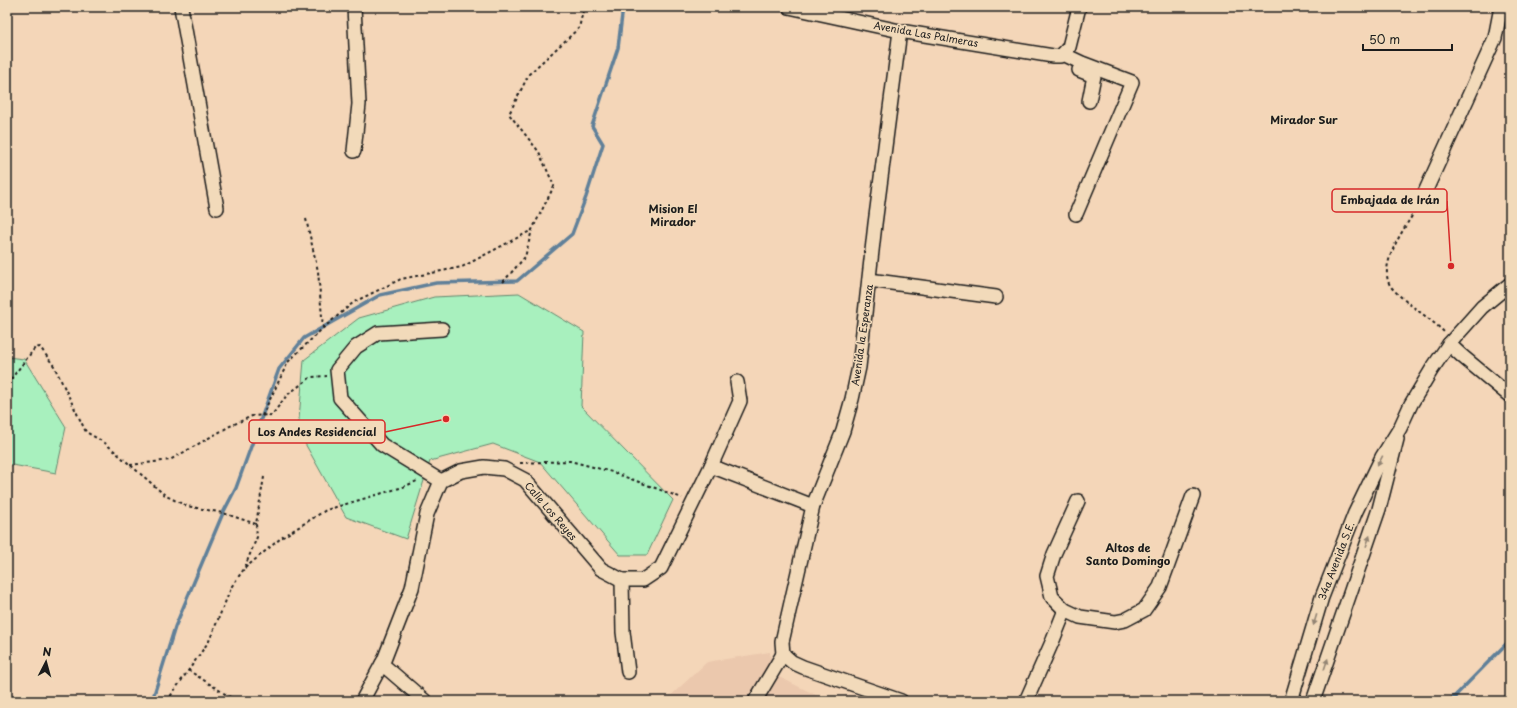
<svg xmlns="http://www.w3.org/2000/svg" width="1517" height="708" viewBox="0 0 1517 708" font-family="'Playpen Sans',sans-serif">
	<rect width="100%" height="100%" fill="#f4d6b8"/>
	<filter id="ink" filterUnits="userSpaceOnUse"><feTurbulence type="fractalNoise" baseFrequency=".025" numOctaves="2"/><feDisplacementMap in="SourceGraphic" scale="8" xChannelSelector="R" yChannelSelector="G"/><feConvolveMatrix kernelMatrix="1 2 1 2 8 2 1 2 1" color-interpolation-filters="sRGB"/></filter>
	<g filter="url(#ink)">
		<!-- built -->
		<polygon fill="#ebc8ad" points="770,652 773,674 828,701 665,701 707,662"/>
		<!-- green -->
		<g fill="#a8f0be" stroke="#62866d">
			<polygon points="519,293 584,332 581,406 673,500 647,555 620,555 540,462 493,444 430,461 406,539 346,517 298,431 304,360 359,318 434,297"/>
			<polygon points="7,357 24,359 66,427 56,473 7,464"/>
		</g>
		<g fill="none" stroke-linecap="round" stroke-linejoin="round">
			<!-- stream -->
			<g stroke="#608099" stroke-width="3.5">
				<polyline points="1450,700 1457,694"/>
				<polyline points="152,701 175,627 223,513 236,488 279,369 304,338 380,295 436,283 517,281 572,234 586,197 603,144 592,126 618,48 623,7"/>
				<polyline points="1455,701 1457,694 1510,640"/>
			</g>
			<!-- minor casing -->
			<g stroke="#1c1c1c" stroke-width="16">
				<g id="minor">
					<polyline points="181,7 217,208"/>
					<polyline points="789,7 900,31 1053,56 1060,56 1063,54"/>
					<polyline points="1063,54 1082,63 1132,82 1076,214"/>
					<polyline points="1063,54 1069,47 1079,7"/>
					<polyline points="1079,70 1094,76 1089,101"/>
					<polyline points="354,151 359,104 354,7"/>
					<polyline points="1421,201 1495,38 1501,7"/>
					<polyline points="869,280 996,297"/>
					<polyline points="1449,344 1462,356 1510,396"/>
					<polyline points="711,466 740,401 737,382"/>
					<polyline points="441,481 382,445 340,398 337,370 356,347 378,333 442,329"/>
					<polyline points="1078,501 1054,554 1047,576 1052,597 1065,610 1080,617 1115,622 1125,620 1144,610 1160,587 1193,496"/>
					<polyline points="622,580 623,632 628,672"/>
					<polyline points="783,654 782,642 813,506 843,431 852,399 859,367 875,224 900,31"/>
					<polyline points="783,654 792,662 803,667 901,701"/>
					<polyline points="382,664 425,701"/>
					<polyline points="362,701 384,660 412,588 427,514 441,481 461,471 484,467 504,469 525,480 601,569 622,580 643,580 661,568 711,466 813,506"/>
					<polyline points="755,701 783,654"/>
					<polyline points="1026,701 1053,640 1065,610"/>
					<polyline points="1291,701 1322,597 1355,513 1382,457 1400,428 1411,404 1432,369 1449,344 1482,307 1510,284"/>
					<polyline points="1313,701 1379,509 1397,439"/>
				</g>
			</g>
			<!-- path -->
			<g stroke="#1c1c1c" stroke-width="2" stroke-dasharray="3 3" stroke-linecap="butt">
				<path d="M1415,211C1405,228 1375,268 1392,288C1407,305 1428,316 1444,332"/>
				<polyline points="306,219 318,271 323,328"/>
				<polyline points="503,282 525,257 532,230 554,186 539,152 509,114 529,74 579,28 584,7"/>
				<polyline points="7,384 35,348 40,347 54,366 86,432 105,443 166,496 187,506 223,513 256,524"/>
				<polyline points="262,416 288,362 323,328 354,302 401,279 462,267 532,230"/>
				<polyline points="520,463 570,461 612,472 682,498"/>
				<polyline points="130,465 170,460 230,426 252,416 272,415 287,395 311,377 327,376"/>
				<polyline points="245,568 281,538 326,510 403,487 417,481"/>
				<polyline points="188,670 236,701"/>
				<polyline points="167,701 209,641 232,586 244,569 257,537 256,524 264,477"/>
			</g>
			<!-- minor -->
			<use href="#minor" stroke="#f2daba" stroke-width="13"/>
		</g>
		<!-- one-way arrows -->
		<defs><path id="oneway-solid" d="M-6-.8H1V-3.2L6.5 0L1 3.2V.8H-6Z"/></defs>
		<g fill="#928473">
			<use href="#oneway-solid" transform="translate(1380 461) rotate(117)"/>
			<use href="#oneway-solid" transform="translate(1368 541) rotate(-71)"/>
			<use href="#oneway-solid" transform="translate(1315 620) rotate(107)"/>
			<use href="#oneway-solid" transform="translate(1326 664) rotate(-71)"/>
		</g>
	</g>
	<g text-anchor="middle" stroke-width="3" stroke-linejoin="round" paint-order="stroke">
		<!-- street labels -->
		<g font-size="10" fill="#1c1c1c" stroke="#f2daba">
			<text transform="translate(926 34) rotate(10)" y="4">Avenida Las Palmeras</text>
			<text transform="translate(862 335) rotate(-82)" y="4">Avenida la Esperanza</text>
			<text transform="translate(551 511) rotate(49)" y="4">Calle Los Reyes</text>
			<text transform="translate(1336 561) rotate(-69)" y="4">34a Avenida S.E.</text>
		</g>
		<!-- neighbourhood labels -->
		<g font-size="11" font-weight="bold" fill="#1c1c1c" stroke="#f2daba">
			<text x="1304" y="124">Mirador Sur</text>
			<text x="673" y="213">Mision El<tspan x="673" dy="13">Mirador</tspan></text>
			<text x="1128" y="552">Altos de<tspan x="1128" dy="13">Santo Domingo</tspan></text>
		</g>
	</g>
	<!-- callouts -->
	<path fill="none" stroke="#d62828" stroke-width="1.5" d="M1451 266L1447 201M446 419L385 432"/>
	<g fill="#d62828" stroke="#f2daba" stroke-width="1.5">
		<circle cx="1451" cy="266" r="4"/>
		<circle cx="446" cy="419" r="4"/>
	</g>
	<g fill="#f2daba" stroke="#d62828" stroke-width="1.5">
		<rect x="1332" y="189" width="115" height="23" rx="4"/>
		<rect x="249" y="420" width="136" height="23" rx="4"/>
	</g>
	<g font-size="11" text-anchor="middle" font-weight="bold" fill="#1c1c1c">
		<text x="1390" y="204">Embajada de Irán</text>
		<text x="317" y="436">Los Andes Residencial</text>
	</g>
	<!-- margin -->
	<rect width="1517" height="708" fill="none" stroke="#f2daba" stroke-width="24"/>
	<rect x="12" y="12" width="1493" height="684" fill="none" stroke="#1c1c1c" stroke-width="1.5" filter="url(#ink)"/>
	<!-- north arrow -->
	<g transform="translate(46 662) rotate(6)" stroke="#f2daba" stroke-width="3" paint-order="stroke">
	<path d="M0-3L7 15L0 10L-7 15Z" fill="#1c1c1c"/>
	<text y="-6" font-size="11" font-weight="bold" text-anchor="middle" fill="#1c1c1c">N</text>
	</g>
	<!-- scale -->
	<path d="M1363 44v6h89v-6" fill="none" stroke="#1c1c1c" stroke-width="2"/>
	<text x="1369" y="44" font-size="12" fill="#1c1c1c" stroke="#f2daba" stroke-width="3" paint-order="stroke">50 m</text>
</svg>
